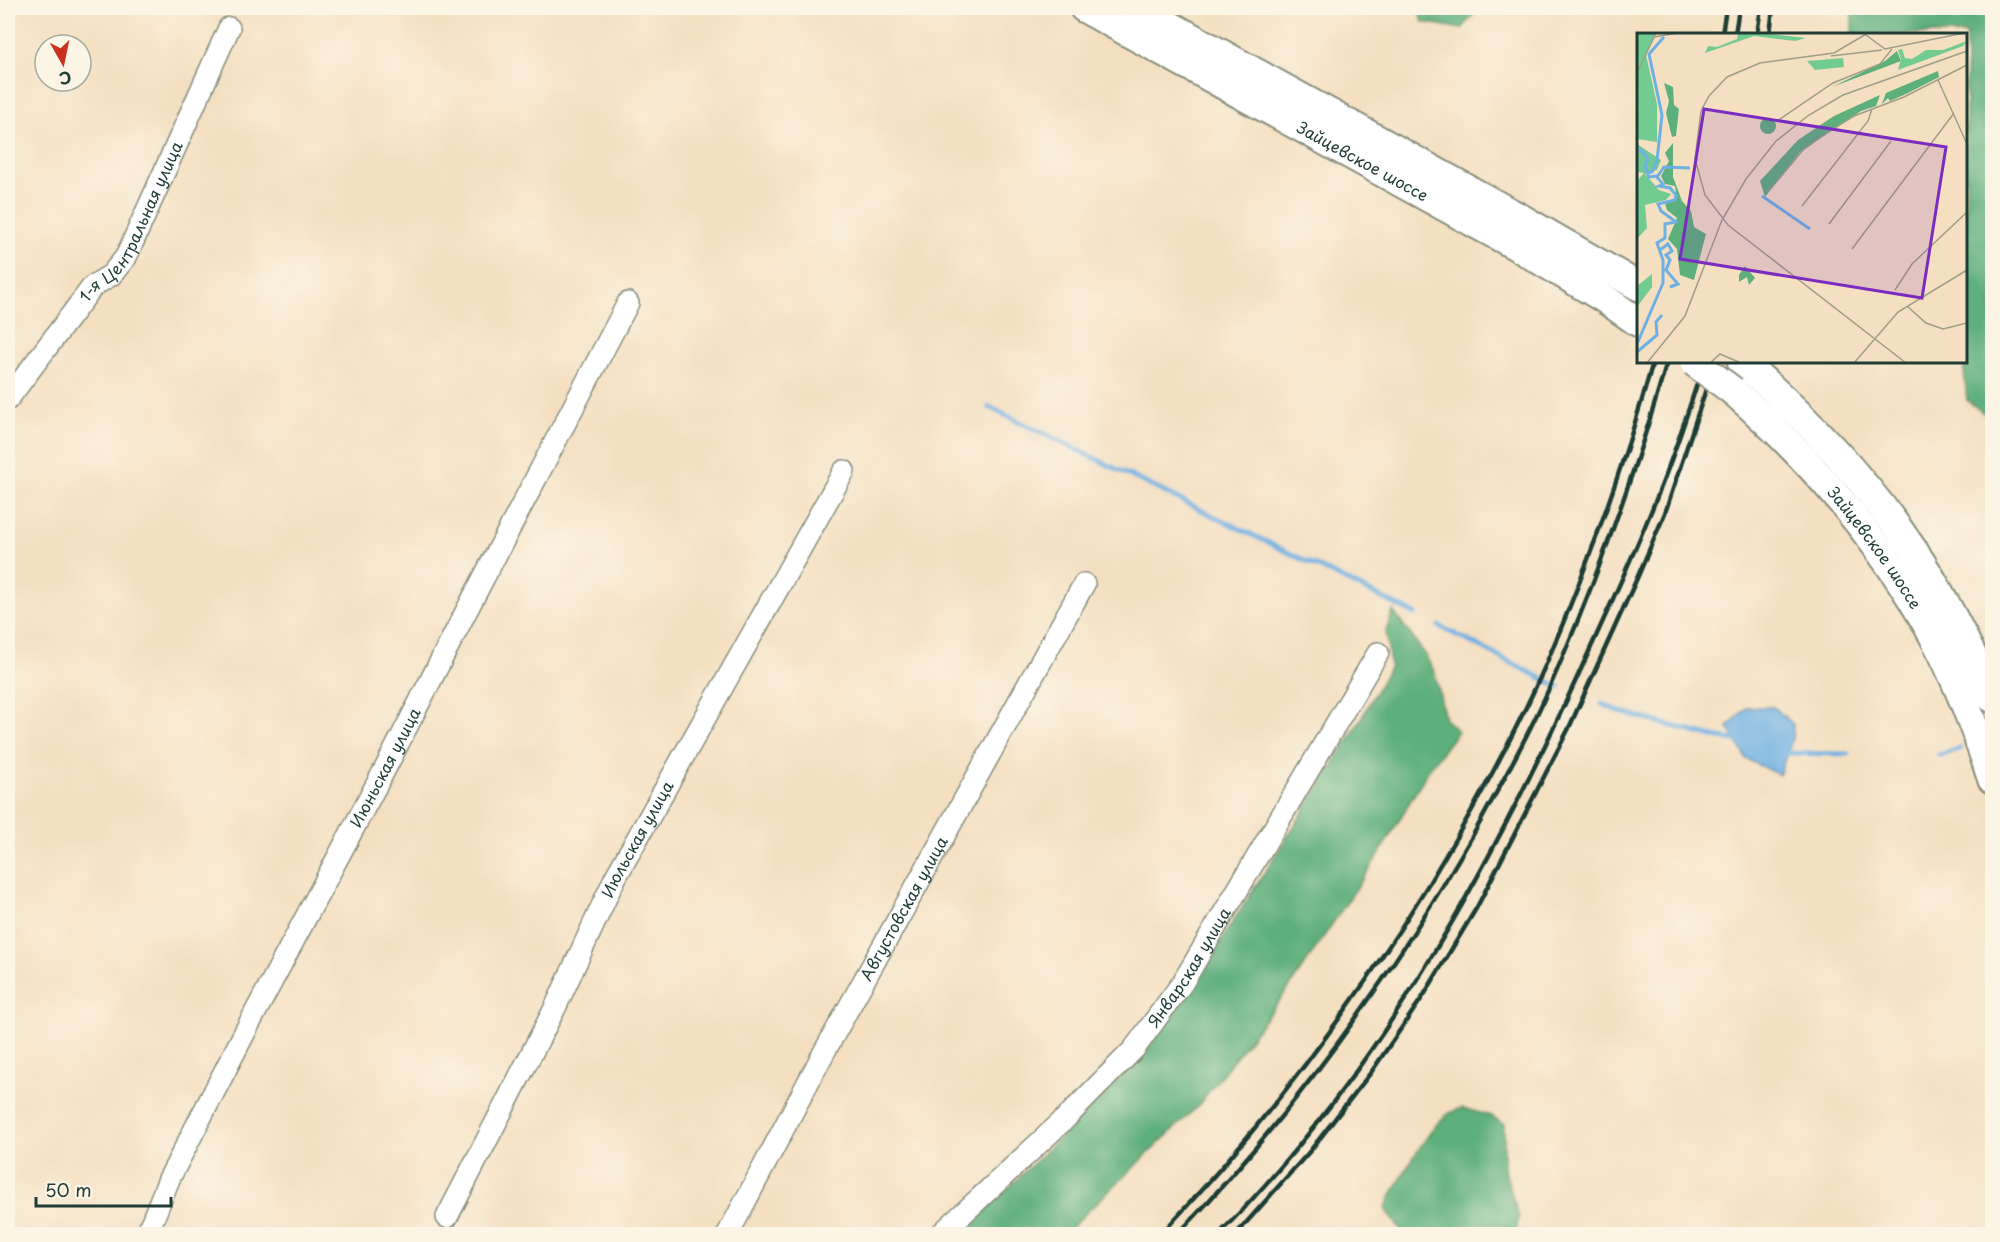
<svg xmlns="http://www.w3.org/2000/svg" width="2000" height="1242" viewBox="0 0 2000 1242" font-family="'Playpen Sans',sans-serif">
	<rect width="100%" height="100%" fill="#fcf5e5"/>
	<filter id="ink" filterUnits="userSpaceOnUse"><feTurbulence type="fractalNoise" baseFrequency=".0167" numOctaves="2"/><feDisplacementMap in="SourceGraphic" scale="12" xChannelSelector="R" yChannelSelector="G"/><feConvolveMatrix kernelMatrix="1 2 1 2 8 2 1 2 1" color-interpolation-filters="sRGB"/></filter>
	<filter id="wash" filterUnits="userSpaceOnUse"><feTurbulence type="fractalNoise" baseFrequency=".008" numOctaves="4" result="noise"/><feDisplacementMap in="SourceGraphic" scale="24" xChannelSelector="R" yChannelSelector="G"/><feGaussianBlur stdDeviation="1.35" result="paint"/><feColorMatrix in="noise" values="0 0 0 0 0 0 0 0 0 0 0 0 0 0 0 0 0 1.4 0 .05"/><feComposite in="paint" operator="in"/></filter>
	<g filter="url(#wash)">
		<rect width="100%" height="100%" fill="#f4dfc1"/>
		<!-- forest -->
		<g fill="#5daf7b" stroke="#3e7658" stroke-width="1.5">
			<polygon points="1417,8 1479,8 1462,29 1423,22"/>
			<polygon points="1852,8 1992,8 1992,420 1967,400 1963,362 1966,362 1966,34 1852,34"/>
			<polygon points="1393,611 1424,653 1435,673 1445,719 1458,731 1429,769 1378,856 1289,988 1197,1107 1064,1234 962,1234 1107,1090 1171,1018 1295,825 1359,722 1390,666 1386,631"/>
			<path d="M1462,1108L1491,1116L1504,1124V1168L1519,1218L1515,1234H1404L1385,1209C1395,1187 1427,1131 1445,1116C1449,1113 1456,1110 1462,1108Z"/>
		</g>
		<!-- water -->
		<polygon fill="#6eb0e3" stroke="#46768c" stroke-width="1.5" points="1747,707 1773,707 1793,724 1792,740 1779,775 1746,759 1728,727"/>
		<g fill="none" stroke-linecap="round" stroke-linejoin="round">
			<!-- stream -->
			<g stroke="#6eb0e3" stroke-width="5">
				<polyline points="989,407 1415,614"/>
				<polyline points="1439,626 1559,687"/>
				<polyline points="1602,704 1620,712 1713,737 1742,741"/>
				<polyline points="1780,751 1787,753 1848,754"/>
				<polyline points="1939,755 1960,749"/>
			</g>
		</g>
	</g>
	<g filter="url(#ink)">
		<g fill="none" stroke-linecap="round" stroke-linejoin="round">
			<!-- street casing -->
			<g stroke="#8a8e7a" stroke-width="24">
				<g id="street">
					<path id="s1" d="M8,399L93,286L111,275L126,257L229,28"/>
					<path id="s2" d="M447,1217L555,1008L615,878L844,471"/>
					<path id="s3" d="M147,1234L169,1179L247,1028L387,765L471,602L628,303"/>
					<path id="s4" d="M728,1234L822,1056L1084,584"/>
					<path id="s5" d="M941,1234L1067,1117L1134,1049L1183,982L1378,653"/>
				</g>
			</g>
			<!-- secondary casing -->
			<g stroke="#8a8e7a" stroke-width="32">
				<g id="secondary">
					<path id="s6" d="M1084,8L1518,247L1605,299L1638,322"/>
					<polyline points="1138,8 1522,219 1638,286"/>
					<path d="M1742,362C1806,417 1865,479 1913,550C1944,596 1969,647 1992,698"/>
					<path id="s7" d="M1733,391C1817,464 1891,553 1942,652C1962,693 1978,736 1992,779"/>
				</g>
			</g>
			<!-- street -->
			<use href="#street" stroke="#fff" stroke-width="21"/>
			<!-- secondary -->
			<use href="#secondary" stroke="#fff" stroke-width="28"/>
			<!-- rail -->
			<g stroke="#1f3d34" stroke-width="4.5">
				<polyline points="1722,34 1726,8"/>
				<polyline points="1735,34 1739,8"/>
				<polyline points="1757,34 1761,8"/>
				<polyline points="1770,34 1773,8"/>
				<path d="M1161,1234C1276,1113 1376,977 1460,831C1491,777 1521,721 1546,664C1588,566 1624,464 1653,362"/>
				<path d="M1178,1234C1293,1114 1390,979 1473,835C1503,781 1534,725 1558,668C1601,568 1637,466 1667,362"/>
				<path d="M1219,1234C1376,1076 1483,881 1576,680C1601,625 1627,570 1650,514C1671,464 1688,413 1704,362"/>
				<polyline points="1236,1234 1310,1151 1372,1071 1424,995 1477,907 1568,730 1638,576 1665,513 1715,362"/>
			</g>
			<!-- secondary-bridge casing -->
			<g stroke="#8a8e7a" stroke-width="32" stroke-linecap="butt">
				<polyline id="secondary-bridge" points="1694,362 1733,391"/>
			</g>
			<!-- secondary-bridge -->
			<use href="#secondary-bridge" stroke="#fff" stroke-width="28"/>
		</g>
	</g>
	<g text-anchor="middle" stroke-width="4.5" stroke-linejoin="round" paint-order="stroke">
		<!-- street labels -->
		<g font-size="16" fill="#1f3d34" stroke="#fcf5e5">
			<text dy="6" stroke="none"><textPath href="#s6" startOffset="318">Зайцевское шоссе</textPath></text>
			<text dy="6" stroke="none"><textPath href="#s1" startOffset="218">1-я Центральная улица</textPath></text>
			<text dy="6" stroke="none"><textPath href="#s7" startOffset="212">Зайцевское шоссе</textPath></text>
			<text dy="6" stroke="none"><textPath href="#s3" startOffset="524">Июньская улица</textPath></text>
			<text dy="6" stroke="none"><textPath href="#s2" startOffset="423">Июльская улица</textPath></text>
			<text dy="6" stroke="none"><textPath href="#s4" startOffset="370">Августовская улица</textPath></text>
			<text dy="6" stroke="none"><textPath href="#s5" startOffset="366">Январская улица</textPath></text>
		</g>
	</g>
	<!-- overview -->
	<g transform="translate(1637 33)">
		<rect width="330" height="330" fill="#f4dfc1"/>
		<path d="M0,0H19L9,22L20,71V109L0,106ZM101,0H122L169,5L158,8L117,3L68,20L71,13L80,14L100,6ZM330,8L326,13L261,37L264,26L261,17L265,16L268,25L275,26L289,17H306ZM206,25L207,34L178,37L170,28ZM0,111L24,127L20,137L8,141L22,157L34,161L29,167L8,172L10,195L0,206V148L7,140L0,139ZM15,241V254L0,274V253Z" fill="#72cb91"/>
		<path d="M260,18L264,28L195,54L248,28ZM301,38L302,44L271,60L253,68L251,65L245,71L249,60ZM27,50L36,54L37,72L42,76L39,103L35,104L29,80L32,68ZM243,62L239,73L224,78L163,119L128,164L123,148L161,107L197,83ZM123 93a8 8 0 1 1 16 0a8 8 0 1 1-16 0ZM36,110V144L45,168L54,178L57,194L69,201L57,247L43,242L40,216L31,206L40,185L30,177L28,171L38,167L39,160L38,153L28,151L24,143L32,128L28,120ZM108,233L118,245L112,252L110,244L102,249V242Z" fill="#5daf7b"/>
		<path fill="none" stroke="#6eb0e3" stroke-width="3" d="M0,119L4,117L11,126L8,133L12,144L19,143L26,151L22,153L33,155L39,162L38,167L21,171L24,178L39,189L28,191V205L20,210L26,227V250L0,311M10,140L15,139L20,127L25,82L12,21L27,4M20,144L27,134L53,135M125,163L173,196M23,217L31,211L35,218L29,222L33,227L29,237L41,251L33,254M0,319L20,302L19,289L25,282"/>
		<path fill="none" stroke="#9f9e89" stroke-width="1.5" d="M231,0L197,20L123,30L90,44L72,63L64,78L58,126L68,162L91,192L269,330M229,2L248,16L327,0M17,4L41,0M194,23L245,17M0,40L19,0M301,47L330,111M140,88L196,50L243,31L255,16M131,159L166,117L191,99L217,83L267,64L330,32M165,173L231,88L235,76M192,191L254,108M215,216L317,80M258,257L275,231L330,179M270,273L289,290L306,296L330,290M10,330L48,283L85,187L109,146L139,108L172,82L206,62L330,18M73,330L83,321L104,330M217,330L261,279L330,237"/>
		<path fill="#7b2cbf" fill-opacity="0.15" stroke="#7b2cbf" stroke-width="3" d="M67,76L309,114L285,265L43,226Z"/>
		<rect width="330" height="330" fill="none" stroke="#1f3d34" stroke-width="3"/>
	</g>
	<!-- margin -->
	<rect width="2000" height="1242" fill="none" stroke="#fcf5e5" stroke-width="30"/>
	<!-- north arrow -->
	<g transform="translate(63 63) rotate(171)"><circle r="28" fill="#fcf5e5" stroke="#a4ab9e" stroke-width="1.5"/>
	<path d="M0-4.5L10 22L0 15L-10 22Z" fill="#c8321e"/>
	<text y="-9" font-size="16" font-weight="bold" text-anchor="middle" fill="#1f3d34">С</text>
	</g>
	<!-- scale -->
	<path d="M36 1197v9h135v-9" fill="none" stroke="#1f3d34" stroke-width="3"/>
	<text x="45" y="1197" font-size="18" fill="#1f3d34" stroke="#fcf5e5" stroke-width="4.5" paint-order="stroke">50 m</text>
</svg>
